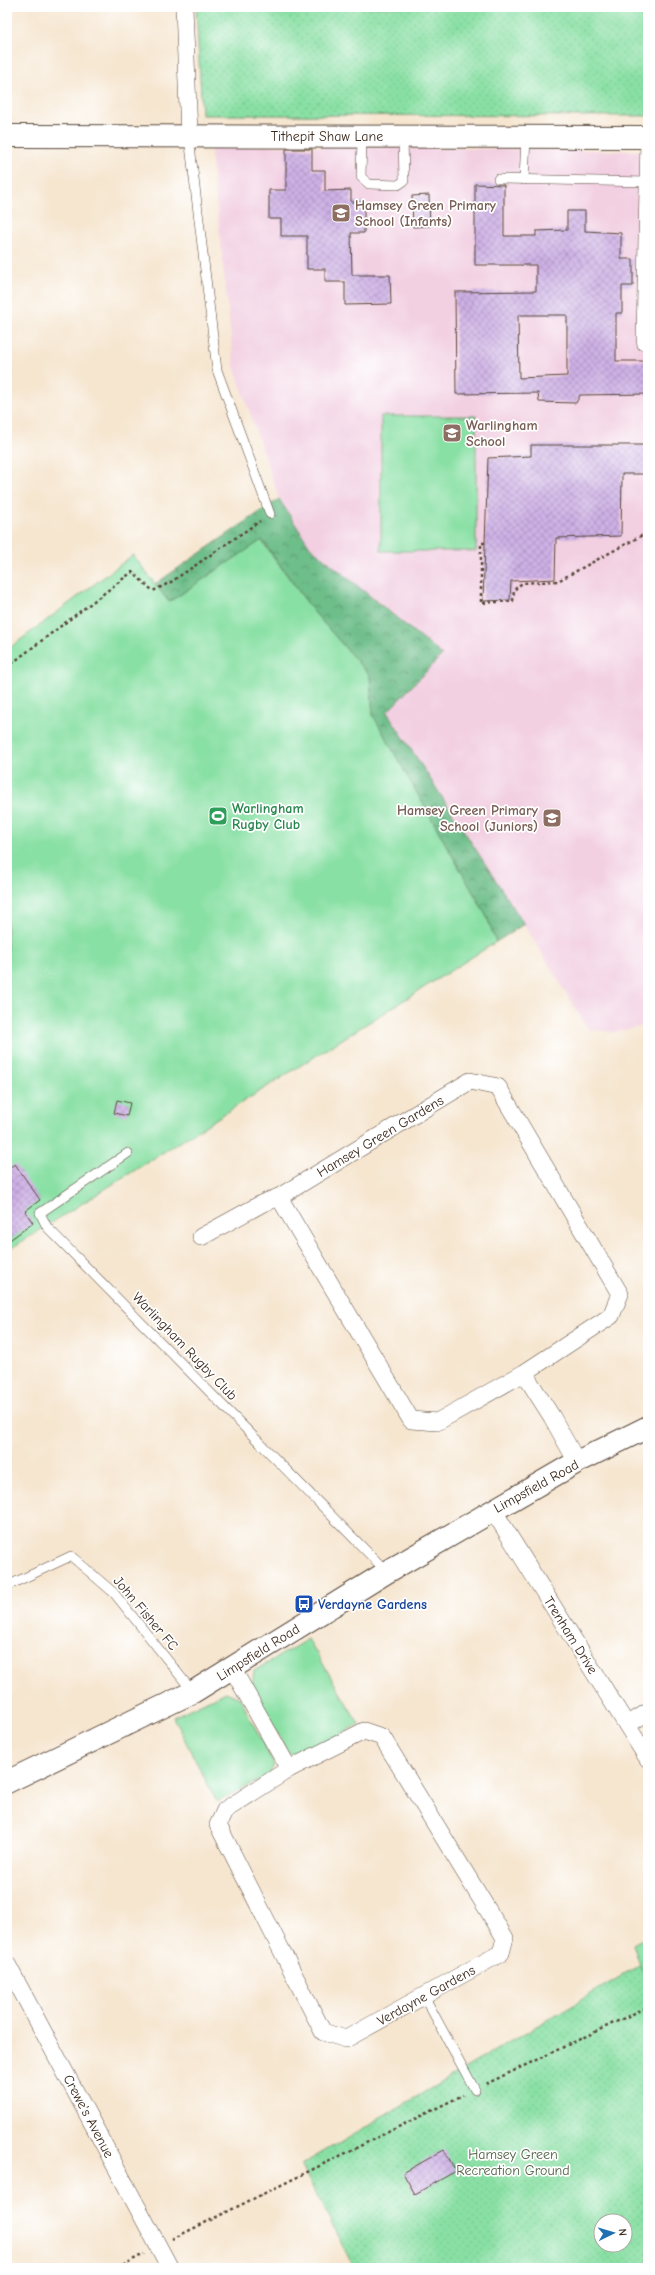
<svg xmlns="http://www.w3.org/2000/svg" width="655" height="2275" viewBox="0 0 655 2275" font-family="'Comic Neue',sans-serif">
	<defs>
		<pattern id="forest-crowns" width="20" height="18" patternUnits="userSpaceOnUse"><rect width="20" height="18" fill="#6ebe8a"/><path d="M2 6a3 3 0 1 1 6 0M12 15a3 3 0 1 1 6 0" fill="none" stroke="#5c9b70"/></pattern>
		<pattern id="park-dots" width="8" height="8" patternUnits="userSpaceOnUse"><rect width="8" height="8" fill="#89e0a4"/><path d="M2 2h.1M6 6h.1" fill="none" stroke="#77c08d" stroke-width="1.8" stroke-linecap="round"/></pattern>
		<pattern id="building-cross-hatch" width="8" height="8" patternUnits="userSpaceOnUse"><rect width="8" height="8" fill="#ceb1e6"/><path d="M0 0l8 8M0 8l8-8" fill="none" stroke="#a890ba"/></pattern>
	</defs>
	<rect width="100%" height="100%" fill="#fff"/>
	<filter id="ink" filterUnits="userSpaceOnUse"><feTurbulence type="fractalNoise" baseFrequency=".025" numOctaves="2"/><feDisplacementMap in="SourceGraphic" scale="8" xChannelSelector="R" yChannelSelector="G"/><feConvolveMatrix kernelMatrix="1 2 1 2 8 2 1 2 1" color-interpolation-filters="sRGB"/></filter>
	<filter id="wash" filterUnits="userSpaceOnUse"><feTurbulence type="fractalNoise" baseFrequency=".012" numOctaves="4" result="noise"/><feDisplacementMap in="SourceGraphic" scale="16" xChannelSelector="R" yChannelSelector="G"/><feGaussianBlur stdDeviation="0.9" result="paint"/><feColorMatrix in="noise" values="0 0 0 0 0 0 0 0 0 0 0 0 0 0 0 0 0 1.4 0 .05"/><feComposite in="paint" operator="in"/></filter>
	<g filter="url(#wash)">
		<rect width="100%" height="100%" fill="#f6e6d0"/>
		<!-- built -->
		<polygon fill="#f2cfe1" points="210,145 648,151 648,1025 614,1032 588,1029 524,924 387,712 442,655 310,547 279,499 234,366"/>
		<!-- grass -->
		<g fill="#89e0a4" stroke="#628561">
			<rect x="381" y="416" width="95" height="135"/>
			<polygon points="261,540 314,612 370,676 373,715 487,917 496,942 7,1251 7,650 133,555 169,602"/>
			<polygon points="308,1639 359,1724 301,1755 288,1753 252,1686 254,1671"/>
			<polygon points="226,1692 240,1698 274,1765 269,1775 217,1802 173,1717"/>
			<polygon points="648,1936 648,1979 640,1965 633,1944"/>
		</g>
		<!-- forest -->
		<polygon fill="url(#forest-crowns)" stroke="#547454" points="279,499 310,547 442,655 387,712 524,924 496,942 487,917 373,715 370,676 314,612 262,540 169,602 155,584"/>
		<!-- park -->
		<g fill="url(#park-dots)" stroke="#628561" fill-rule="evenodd">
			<polygon points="196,7 648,7 648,116 202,115"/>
			<path d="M640,1965L648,1979V2268H354L301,2165ZM601,2221H625V2245H601Z"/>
		</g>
		<g id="blocks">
			<!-- building -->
			<g fill="url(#building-cross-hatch)" fill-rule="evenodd">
				<polygon points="286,149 312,149 312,170 325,170 325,191 351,190 351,202 364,202 364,233 351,233 352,275 390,275 391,304 345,305 345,282 325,282 325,269 307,269 307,236 281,236 281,219 269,219 269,190 286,190"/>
				<path d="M475,184L504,185V236H536V231L567,230V211H585V231L621,233V259H633V286H622V313H616V361H648V394L580,395L576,403L539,402L538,393L456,394L455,292L536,291V265H475ZM518,315H567V376L519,378Z"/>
				<polygon points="429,195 430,226 413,227 412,196"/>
				<polygon points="531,445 648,445 648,474 622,474 621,536 556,538 555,579 511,581 510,600 483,601 488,458 531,456"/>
				<polygon points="117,1100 130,1103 127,1116 114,1113"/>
				<polygon points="15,1164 40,1200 25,1211 33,1223 7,1242 7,1169"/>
				<polygon points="444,2150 456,2171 415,2194 403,2173"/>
			</g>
		</g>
	</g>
	<g filter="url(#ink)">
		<use href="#blocks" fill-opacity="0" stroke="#574639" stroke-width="1"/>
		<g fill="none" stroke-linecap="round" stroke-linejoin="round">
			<!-- service casing -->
			<g stroke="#574639" stroke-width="10">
				<g id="service">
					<polyline points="362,136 361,177 369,184 398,185 404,181 403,136"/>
					<polyline points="189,137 217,370 270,514"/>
					<polyline points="645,137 641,338 642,345 648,345"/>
					<polyline points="498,179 648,182"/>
					<polyline points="524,180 526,137"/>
					<polyline points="128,1153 40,1213 47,1227 387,1572"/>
					<polyline points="7,1586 71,1556 114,1593 193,1692"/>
					<polyline points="424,1996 475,2090"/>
				</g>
			</g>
			<!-- minor casing -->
			<g stroke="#574639" stroke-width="18">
				<g id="minor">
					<polyline points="184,7 189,135"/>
					<polyline points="201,1237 263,1203 279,1197"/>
					<polyline points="524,1373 611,1316 620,1294 498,1087 470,1081 279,1197 411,1420 437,1422 524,1373 552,1417 577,1462"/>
					<polyline points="493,1510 648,1759"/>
					<polyline points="232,1668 289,1769 364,1731 382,1737 505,1938 501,1953 346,2039 323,2032 218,1825 225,1810 289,1769"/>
					<polyline points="627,1725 648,1712"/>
					<polyline points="7,1964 170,2268"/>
				</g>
			</g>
			<!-- tertiary casing -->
			<g stroke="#574639" stroke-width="24">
				<polyline id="tertiary" points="7,136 648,137"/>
			</g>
			<!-- secondary casing -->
			<g stroke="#574639" stroke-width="24">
				<polyline id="secondary" points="7,1782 193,1692 387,1572 577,1462 648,1427"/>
			</g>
			<!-- path -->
			<g stroke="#574639" stroke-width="2.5" stroke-dasharray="3 3" stroke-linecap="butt">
				<polyline points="485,543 481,543 481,603 513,601 514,590 522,583 558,581 648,532"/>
				<polyline points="7,667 132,572 153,591 171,582 260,521"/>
				<polyline points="486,2084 643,2009 648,2010"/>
				<polyline points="172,2239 463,2095"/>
				<polyline points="117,2268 144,2254"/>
			</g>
			<!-- service -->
			<use href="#service" stroke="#fff" stroke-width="9"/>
			<!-- minor -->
			<use href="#minor" stroke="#fff" stroke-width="17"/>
			<!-- tertiary -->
			<use href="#tertiary" stroke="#fff" stroke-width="22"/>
			<!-- secondary -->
			<use href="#secondary" stroke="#fff" stroke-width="22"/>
		</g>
	</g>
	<!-- icons -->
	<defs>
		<g id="school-square" transform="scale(1)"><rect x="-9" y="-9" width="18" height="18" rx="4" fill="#8d6e63" stroke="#fff"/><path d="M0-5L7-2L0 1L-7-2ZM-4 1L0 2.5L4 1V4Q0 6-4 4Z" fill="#fff"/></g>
		<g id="stadium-square" transform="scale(1)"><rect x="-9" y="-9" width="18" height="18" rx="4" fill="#2e9e5b" stroke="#fff"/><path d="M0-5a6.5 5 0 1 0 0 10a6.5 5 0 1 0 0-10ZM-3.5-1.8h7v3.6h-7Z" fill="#fff"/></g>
		<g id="bus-square" transform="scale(1)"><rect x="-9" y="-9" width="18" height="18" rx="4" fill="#1a4fb4" stroke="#fff"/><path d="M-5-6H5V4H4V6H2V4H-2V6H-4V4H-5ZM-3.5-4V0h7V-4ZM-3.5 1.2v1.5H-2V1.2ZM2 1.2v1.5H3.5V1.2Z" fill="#fff"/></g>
	</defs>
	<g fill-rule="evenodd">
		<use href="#school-square" x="341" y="213"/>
		<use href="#school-square" x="452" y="433"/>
		<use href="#stadium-square" x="218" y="816"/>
		<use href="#school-square" x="552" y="818"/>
		<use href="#bus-square" x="304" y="1604"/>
	</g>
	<g text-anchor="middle" stroke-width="3.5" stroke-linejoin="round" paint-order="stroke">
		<!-- street labels -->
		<g font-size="14" fill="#3b2a1e" stroke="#fff">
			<text x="327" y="141">Tithepit Shaw Lane</text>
			<text transform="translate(380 1136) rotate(-31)" y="5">Hamsey Green Gardens</text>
			<text transform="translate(185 1346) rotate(46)" y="5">Warlingham Rugby Club</text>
			<text transform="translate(536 1486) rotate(-29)" y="5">Limpsfield Road</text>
			<text transform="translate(146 1613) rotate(50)" y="5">John Fisher FC</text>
			<text transform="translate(571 1635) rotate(58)" y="5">Trenham Drive</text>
			<text transform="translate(258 1652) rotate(-32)" y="5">Limpsfield Road</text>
			<text transform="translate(426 1995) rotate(-29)" y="5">Verdayne Gardens</text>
			<text transform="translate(89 2116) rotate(62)" y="5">Crewe's Avenue</text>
		</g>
		<!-- education labels -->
		<g font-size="14" font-weight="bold" fill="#785e54" stroke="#fff" text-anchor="start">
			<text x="355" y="210">Hamsey Green Primary<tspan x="355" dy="16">School (Infants)</tspan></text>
			<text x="466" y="430">Warlingham<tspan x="466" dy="16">School</tspan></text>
			<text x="538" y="815" text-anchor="end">Hamsey Green Primary<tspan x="538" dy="16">School (Juniors)</tspan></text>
		</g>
		<!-- leisure labels -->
		<g font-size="14" font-weight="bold" fill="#27864d" stroke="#fff" text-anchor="start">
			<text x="232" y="813">Warlingham<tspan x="232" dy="16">Rugby Club</tspan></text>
		</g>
		<!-- transit labels -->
		<g font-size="14" font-weight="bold" fill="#164399" stroke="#fff" text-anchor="start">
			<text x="318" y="1609">Verdayne Gardens</text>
		</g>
		<!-- park labels -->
		<g font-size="14" fill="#526146" stroke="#fff">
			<text x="513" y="2159">Hamsey Green<tspan x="513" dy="16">Recreation Ground</tspan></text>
		</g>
	</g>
	<!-- margin -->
	<rect width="655" height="2275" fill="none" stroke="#fff" stroke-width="24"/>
	<!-- north arrow -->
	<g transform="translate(613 2233) rotate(85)"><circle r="19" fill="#ffffff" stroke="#b1aaa5"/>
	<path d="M0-3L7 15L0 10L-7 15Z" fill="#1f6fb2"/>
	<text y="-6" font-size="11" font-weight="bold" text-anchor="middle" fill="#3b2a1e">N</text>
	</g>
</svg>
